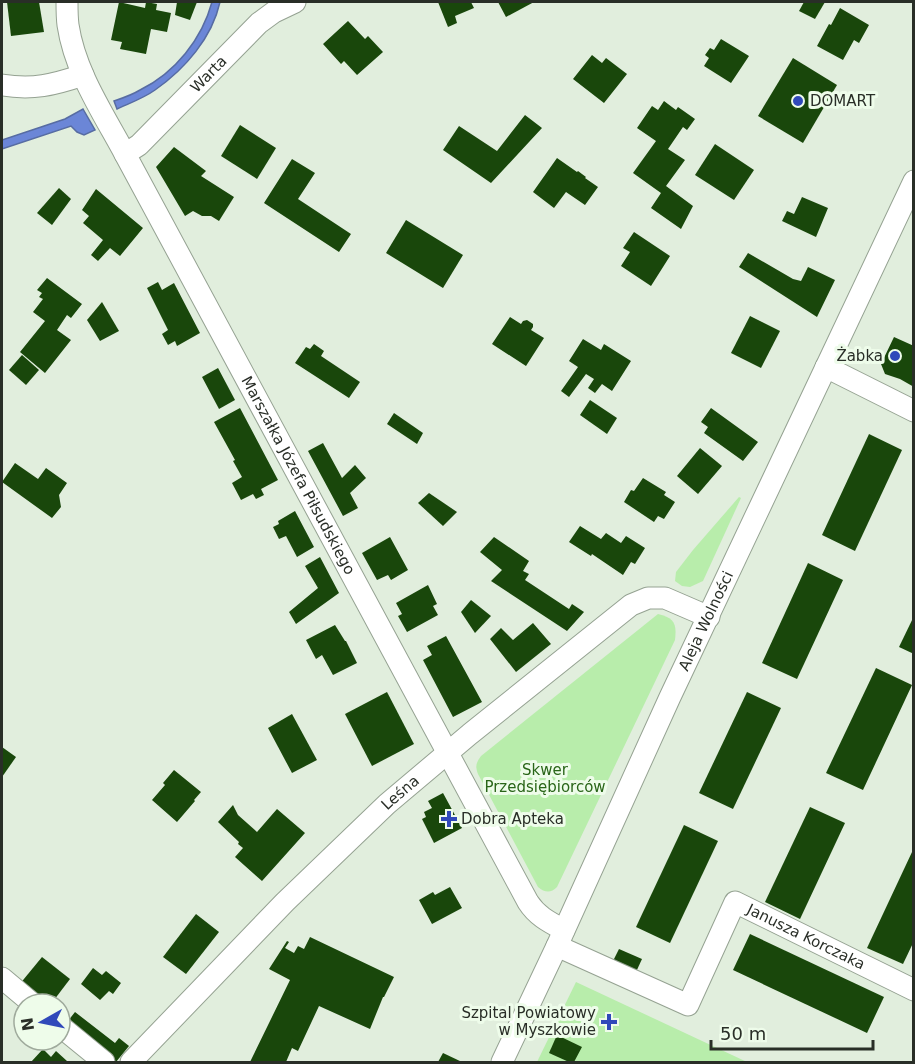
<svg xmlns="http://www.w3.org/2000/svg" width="915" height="1064" viewBox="0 0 915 1064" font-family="'DejaVu Sans',sans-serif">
	<rect width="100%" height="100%" fill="#e1eedd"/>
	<!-- green -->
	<g fill="#b8edab">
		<polygon points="739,497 741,498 703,581 690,587 682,586 675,581 676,572 693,550"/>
		<path d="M658,614C674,618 677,623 675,640L557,887C551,893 545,893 538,887L478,774C475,766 476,763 481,756Z"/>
		<polygon points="576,982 747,1062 537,1062"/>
	</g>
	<!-- water -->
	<g fill="#6b86d7" stroke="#576ca2" stroke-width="1.5">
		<path d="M212,2H220C212,38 185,69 155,90C144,98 130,103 117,109L114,101C123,98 132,95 140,90C175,73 202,39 212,2Z"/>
		<polygon points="83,109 95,130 84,135 77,132 71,126 2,149 2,140 65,119"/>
	</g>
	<!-- building -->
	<g fill="#19470b">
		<polygon points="7,2 39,2 44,32 11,36"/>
		<polygon points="119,2 145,8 146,2 157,4 156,10 171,13 167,32 151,29 146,54 120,49 122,42 111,40"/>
		<polygon points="177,2 197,2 190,20 175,15"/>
		<polygon points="438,2 471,2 474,8 455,16 457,23 448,27"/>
		<polygon points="498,2 534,2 506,17"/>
		<polygon points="804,2 825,2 815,19 799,11"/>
		<polygon points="840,8 869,25 859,43 854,40 843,60 817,46 829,24 831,25"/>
		<polygon points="348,21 365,39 368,36 383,52 357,75 344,61 341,64 323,44"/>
		<polygon points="721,39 749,56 731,83 704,66 709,58 705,55 710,48 714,50"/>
		<polygon points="592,55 602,63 606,58 627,74 604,103 573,79"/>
		<polygon points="793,58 837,85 803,143 758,116"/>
		<polygon points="664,101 676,110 678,107 695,119 687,130 683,127 668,149 685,160 666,186 693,206 681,229 651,208 661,193 633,173 656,141 637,128 652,106 658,110"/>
		<polygon points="525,115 542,128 491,183 443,150 459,126 497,151"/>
		<polygon points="240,125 276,148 257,179 221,156"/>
		<polygon points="715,144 754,170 734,200 695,175"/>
		<polygon points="174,147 206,171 201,176 234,197 219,221 211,216 202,216 193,211 185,216 156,167"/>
		<polygon points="557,158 577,172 578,171 586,177 585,178 598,187 585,205 566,192 554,208 533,192"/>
		<polygon points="292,159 315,173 298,199 351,234 339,252 264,203"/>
		<polygon points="59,188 71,199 52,225 37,213"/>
		<polygon points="96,189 143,228 120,256 110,248 98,261 91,255 103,240 83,223 89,216 82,210"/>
		<polygon points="802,197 828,208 816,237 782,221 787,211 794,214"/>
		<polygon points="406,220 463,255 443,288 386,253"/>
		<polygon points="634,232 670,256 651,286 621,266 630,252 623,248"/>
		<polygon points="748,253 793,279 801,281 808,267 835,280 817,317 739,267"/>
		<polygon points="47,278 82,304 71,318 67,315 57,330 71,340 45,373 20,352 45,321 33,312 43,299 39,297 42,293 37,290"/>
		<polygon points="158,282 162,290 174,283 200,333 177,346 175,341 168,345 162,334 168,330 147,288"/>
		<polygon points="102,302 119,331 100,341 87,320"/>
		<polygon points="750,316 780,331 761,368 731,353"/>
		<polygon points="510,317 521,324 523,321 527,320 533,324 533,327 531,330 544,338 526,366 492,344"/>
		<polygon points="894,337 914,346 914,387 900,379 885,374 881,364"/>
		<polygon points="583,339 601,350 604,344 631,361 612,391 602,384 595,393 588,388 594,379 586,374 569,397 561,391 578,367 569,361"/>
		<polygon points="314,344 324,351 321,356 360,382 349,398 295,363 306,347 310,349"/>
		<polygon points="22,355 39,370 26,385 9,370"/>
		<polygon points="218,368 235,400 219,409 202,377"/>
		<polygon points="590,400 617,418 607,434 580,415"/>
		<polygon points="240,408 278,480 261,489 264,495 256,499 253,494 241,500 232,483 242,477 233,461 235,460 214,422"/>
		<polygon points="711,408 758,442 743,461 704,433 708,427 701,422"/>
		<polygon points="394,413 423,433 417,444 387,424"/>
		<polygon points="869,434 902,450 855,551 822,535"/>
		<polygon points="323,443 342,478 355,465 366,478 350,493 358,508 343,516 308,451"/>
		<polygon points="700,448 722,466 698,494 677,476"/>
		<polygon points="15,463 38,479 46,468 67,483 59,495 61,507 52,518 2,482"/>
		<polygon points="643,478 666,492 664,495 675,502 664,519 658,516 654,522 624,502 631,490 634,491"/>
		<polygon points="429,493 457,512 443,526 418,503"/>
		<polygon points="295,511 314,547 297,557 286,536 279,539 273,527 279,524 278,521"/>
		<polygon points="580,526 601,539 606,533 621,543 626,536 645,548 635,564 631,562 623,575 592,554 591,556 569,542"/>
		<polygon points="390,537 408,570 391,580 388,575 377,580 362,553"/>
		<polygon points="494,537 529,561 523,571 529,574 525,580 569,609 572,604 584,612 567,631 491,581 502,570 480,552"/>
		<polygon points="320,557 339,593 296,624 289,612 318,588 305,566"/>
		<polygon points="808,563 843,580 797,679 762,663"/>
		<polygon points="428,585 437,604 433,606 438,615 407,632 398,616 402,614 396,603"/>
		<polygon points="471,600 491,616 475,633 461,612"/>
		<polygon points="914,616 914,654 899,647"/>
		<polygon points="533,623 551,644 516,672 490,639 501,628 513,640"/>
		<polygon points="335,625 345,641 346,641 357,663 333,675 322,655 316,659 306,640"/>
		<polygon points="446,636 482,702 453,717 423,660 432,655 427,646"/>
		<polygon points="876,668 912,685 863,790 826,773"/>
		<polygon points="387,692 414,744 372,766 345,714"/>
		<polygon points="747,692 781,708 733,809 699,793"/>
		<polygon points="292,714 317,760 292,773 268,728"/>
		<polygon points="2,747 16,757 2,777"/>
		<polygon points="174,770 201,792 194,800 195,801 177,822 152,800 165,785 163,783"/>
		<polygon points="443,793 462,828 434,843 422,819 426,817 424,812 432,808 428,801"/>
		<polygon points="233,805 238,815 257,832 277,809 305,833 262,881 235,857 243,848 238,844 239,842 218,822"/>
		<polygon points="810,807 845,823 800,919 765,902"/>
		<polygon points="684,825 718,841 670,943 636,927"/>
		<polygon points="912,852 914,853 914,941 903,964 867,948"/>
		<polygon points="450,887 462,908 432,924 419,900 433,892 435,895"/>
		<polygon points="196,914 219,932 186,974 163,957"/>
		<polygon points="750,934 884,997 867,1033 733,970"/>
		<polygon points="310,937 394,977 384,997 383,997 370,1029 319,1006 298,1051 292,1048 286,1062 250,1062 290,980 269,969 287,941 289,942 285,948 294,953 298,946 304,949"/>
		<polygon points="619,949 642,959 636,972 613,961"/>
		<polygon points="42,957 70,979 51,1004 43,1004 19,985"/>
		<polygon points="93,968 102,975 106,971 121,983 113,994 109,991 100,1000 81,984"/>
		<polygon points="75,1012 115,1043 119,1038 129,1046 116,1062 110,1062 64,1026"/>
		<polygon points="557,1035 582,1047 574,1062 569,1062 549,1053"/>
		<polygon points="43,1049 51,1057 56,1051 67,1061 66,1062 31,1062"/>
		<polygon points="443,1053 462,1062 438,1062"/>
	</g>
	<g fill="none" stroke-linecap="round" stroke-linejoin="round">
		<!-- minor casing -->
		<g stroke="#95a292" stroke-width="23">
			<g id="minor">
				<path id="s1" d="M67,2C67,9 67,17 68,25C75,72 103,113 125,154L528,902C537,916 549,922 564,930"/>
				<path d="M2,85C33,90 53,85 83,75"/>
				<path id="s2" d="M125,154L139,145L259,23L274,12L295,2"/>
				<polyline points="826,367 914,411"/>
				<path id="s3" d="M557,946L688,1005L735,902L914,990"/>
				<polyline points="2,978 33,1004"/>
				<polyline points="60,1026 104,1062"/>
				<path id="s4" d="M131,1062L285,902L387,804L470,734L631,605L648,598H665L709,617"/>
				<path id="s5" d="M502,1062L557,946L670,697L914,181"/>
			</g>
		</g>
		<!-- minor -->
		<use href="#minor" stroke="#fff" stroke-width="21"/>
	</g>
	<!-- markers -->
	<g fill="#3049ba" stroke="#eefcea" stroke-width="2">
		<circle cx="798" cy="101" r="6"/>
		<circle cx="895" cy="356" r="6"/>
		<path d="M446 810h6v6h6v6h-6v6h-6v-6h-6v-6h6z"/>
		<path d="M606 1013h6v6h6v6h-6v6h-6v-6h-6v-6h6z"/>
	</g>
	<g text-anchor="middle" stroke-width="6" stroke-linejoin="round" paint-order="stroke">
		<!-- street labels -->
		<g font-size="15" fill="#292e27" stroke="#eefcea">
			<text dy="5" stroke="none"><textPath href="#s2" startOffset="116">Warta</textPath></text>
			<text dy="5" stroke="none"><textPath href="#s1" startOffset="530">Marszałka Józefa Piłsudskiego</textPath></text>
			<text dy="5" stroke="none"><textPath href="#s5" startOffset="486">Aleja Wolności</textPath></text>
			<text dy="5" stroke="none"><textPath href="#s4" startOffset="381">Leśna</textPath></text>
			<text dy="5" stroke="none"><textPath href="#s3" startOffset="336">Janusza Korczaka</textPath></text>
		</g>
		<!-- poi labels -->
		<g font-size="15" fill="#292e27" stroke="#eefcea" text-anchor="start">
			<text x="810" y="106">DOMART</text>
			<text x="883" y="361" text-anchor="end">Żabka</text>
			<text x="461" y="824">Dobra Apteka</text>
			<text x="596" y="1018" text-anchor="end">Szpital Powiatowy<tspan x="596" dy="17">w Myszkowie</tspan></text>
		</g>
		<!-- park labels -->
		<g font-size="15" fill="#296518" stroke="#eefcea">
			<text x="545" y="775">Skwer<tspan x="545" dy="17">Przedsiębiorców</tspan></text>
		</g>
	</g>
	<!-- border -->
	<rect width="915" height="1064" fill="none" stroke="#292e27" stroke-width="6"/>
	<!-- north arrow -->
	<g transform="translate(42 1022) rotate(261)"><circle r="28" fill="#eefcea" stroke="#9faa9c" stroke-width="1.5"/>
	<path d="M0-4.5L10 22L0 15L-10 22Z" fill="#3049ba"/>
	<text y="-9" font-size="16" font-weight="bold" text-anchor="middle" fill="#292e27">N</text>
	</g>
	<!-- scale -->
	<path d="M711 1040v9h162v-9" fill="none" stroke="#292e27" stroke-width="3"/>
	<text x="720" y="1040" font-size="18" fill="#292e27" stroke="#eefcea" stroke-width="4.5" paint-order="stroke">50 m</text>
</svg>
